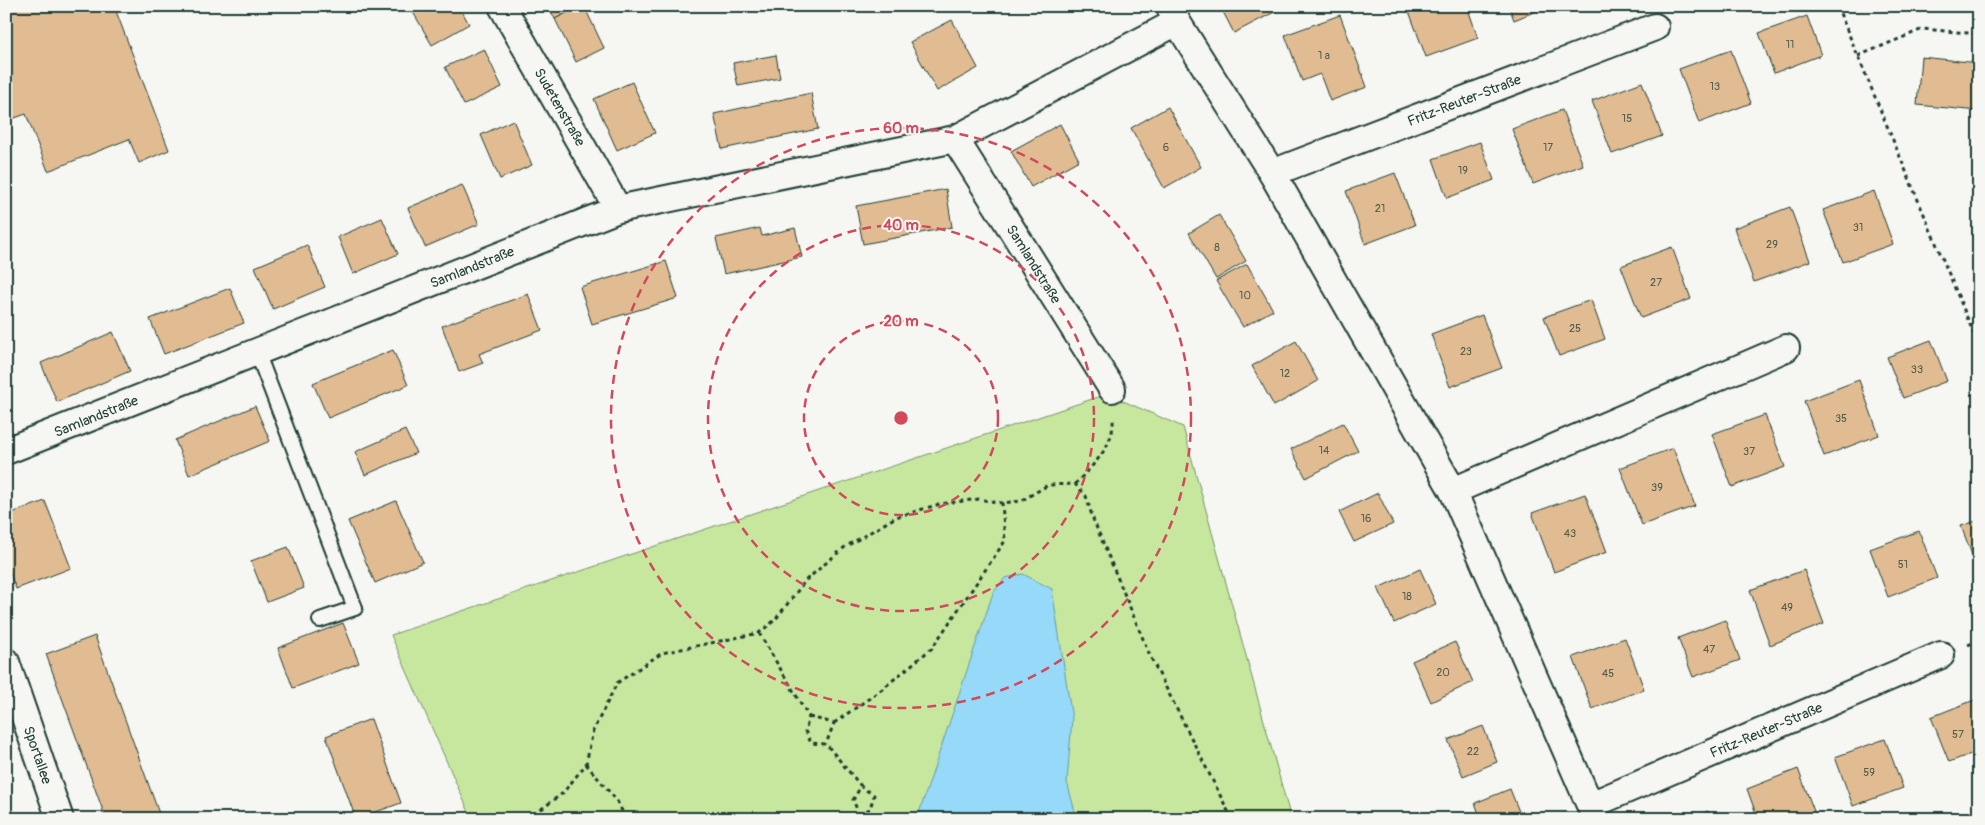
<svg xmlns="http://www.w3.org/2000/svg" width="1985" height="825" viewBox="0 0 1985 825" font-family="Pangolin,sans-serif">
	<rect width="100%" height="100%" fill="#f6f6f2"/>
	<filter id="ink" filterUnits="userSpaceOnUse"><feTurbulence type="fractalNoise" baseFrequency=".02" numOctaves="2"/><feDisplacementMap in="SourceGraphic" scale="10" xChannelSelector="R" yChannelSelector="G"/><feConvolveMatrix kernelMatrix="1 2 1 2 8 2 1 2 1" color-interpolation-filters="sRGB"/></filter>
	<g filter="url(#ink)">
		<!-- green -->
		<polygon fill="#c8e79e" stroke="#749269" points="1107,394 1183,427 1291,819 472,819 391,635"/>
		<!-- water -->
		<polygon fill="#96d9f8" stroke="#669baa" points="1023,574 1052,589 1072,719 1067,782 1077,819 917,819 993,593 1005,578"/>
		<!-- building -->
		<g fill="#e1bc92" stroke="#1f3d34">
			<polygon points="6,6 114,6 169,150 139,163 129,139 48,171 26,114 6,121"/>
			<polygon points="424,6 459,6 469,24 432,45 413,12"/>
			<polygon points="548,6 580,6 555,19"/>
			<polygon points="580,6 584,6 604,48 576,62 555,19"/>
			<polygon points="1220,6 1284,6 1284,7 1234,33"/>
			<polygon points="1407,6 1467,6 1478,38 1426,57"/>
			<polygon points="1509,6 1549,6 1514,20"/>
			<polygon points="1340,15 1367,87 1330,101 1320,74 1302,81 1285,35"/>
			<polygon points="1807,16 1821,55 1774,73 1759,33"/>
			<polygon points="952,20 978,68 937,91 910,42"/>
			<polygon points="484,49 502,87 464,105 445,67"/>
			<polygon points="1731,50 1751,103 1699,123 1679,69"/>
			<polygon points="776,55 780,78 738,86 733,63"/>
			<polygon points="1921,57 1979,63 1979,111 1917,105"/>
			<polygon points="632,82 655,133 617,150 594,99"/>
			<polygon points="1642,82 1662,136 1612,154 1592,101"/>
			<polygon points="811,93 818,129 722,149 714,114"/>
			<polygon points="1168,107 1201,167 1164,188 1131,128"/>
			<polygon points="1562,110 1583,165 1533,184 1512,129"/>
			<polygon points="513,120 532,165 500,179 481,135"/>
			<polygon points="1060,124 1079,160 1031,187 1011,151"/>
			<polygon points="1480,142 1494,180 1447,198 1433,159"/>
			<polygon points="1395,173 1415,225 1365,244 1346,191"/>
			<polygon points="462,185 479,224 425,247 408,208"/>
			<polygon points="946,189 952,227 863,244 856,206"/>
			<polygon points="1874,191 1893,244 1843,262 1823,210"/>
			<polygon points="1790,207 1810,261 1754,282 1734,228"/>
			<polygon points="1219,215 1246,261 1216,279 1189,233"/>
			<polygon points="382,218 398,254 353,274 338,237"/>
			<polygon points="760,228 762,236 795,228 802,257 724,274 716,238"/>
			<polygon points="307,245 325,287 273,309 255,267"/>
			<polygon points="1672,247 1691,299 1641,318 1621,266"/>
			<polygon points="666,261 678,298 592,324 580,287"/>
			<polygon points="1247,264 1273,310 1243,327 1216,281"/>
			<polygon points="230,288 244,323 164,354 150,319"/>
			<polygon points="528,294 542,330 479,354 483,363 459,372 442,326"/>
			<polygon points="1591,300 1605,339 1559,356 1544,317"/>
			<polygon points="1482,315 1502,368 1450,387 1431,334"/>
			<polygon points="113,332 130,371 57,402 41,363"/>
			<polygon points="1931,340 1947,381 1903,398 1887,357"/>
			<polygon points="1296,341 1318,381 1274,406 1252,366"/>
			<polygon points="393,350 408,385 328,418 313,383"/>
			<polygon points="1859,380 1879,435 1824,456 1804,401"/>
			<polygon points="6,405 12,419 6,421"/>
			<polygon points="255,406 270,441 189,475 175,440"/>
			<polygon points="1765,415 1785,467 1732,487 1712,434"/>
			<polygon points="1343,423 1358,451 1306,478 1291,449"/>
			<polygon points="405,430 416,453 365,475 355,452"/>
			<polygon points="1673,448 1695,506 1642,525 1620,468"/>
			<polygon points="1378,493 1393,524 1354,542 1339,512"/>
			<polygon points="1585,494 1607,552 1554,572 1532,513"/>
			<polygon points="45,501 71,568 16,589 6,563 6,515"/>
			<polygon points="396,501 423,562 375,583 348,521"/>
			<polygon points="1979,520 1979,573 1961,526"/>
			<polygon points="1919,531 1937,578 1888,597 1870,549"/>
			<polygon points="288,547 304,588 267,602 251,561"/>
			<polygon points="1420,569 1436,604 1394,623 1378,588"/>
			<polygon points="1804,570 1824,624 1770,645 1750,590"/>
			<polygon points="1725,620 1740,660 1693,677 1678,638"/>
			<polygon points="343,623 359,663 293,688 278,648"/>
			<polygon points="95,636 161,819 106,819 46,654"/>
			<polygon points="1625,638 1644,689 1592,709 1573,657"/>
			<polygon points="1455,642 1473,682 1431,702 1412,661"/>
			<polygon points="1977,699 1979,704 1979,751 1949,762 1931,717"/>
			<polygon points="371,719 401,803 356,819 326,736"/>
			<polygon points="1483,726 1497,762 1463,776 1448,740"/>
			<polygon points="1885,739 1903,788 1853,806 1835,757"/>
			<polygon points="1798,769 1817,819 1758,819 1747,789"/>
			<polygon points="1510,789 1522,819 1481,819 1475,803"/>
			<polygon points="1708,811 1711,819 1688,819"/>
		</g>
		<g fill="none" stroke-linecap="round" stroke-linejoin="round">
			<!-- service casing -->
			<g stroke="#1f3d34" stroke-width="18">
				<polyline id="service" points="257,352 355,608 320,620"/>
			</g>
			<!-- minor casing -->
			<g stroke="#1f3d34" stroke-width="30">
				<g id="minor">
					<polyline points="502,6 618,209"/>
					<polyline points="1170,7 1177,22 1272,173 1453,491 1596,819"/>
					<polyline points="955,139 1112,389"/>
					<polyline points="1272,173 1655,27"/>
					<polyline points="6,451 618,209 955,139 1177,22"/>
					<polyline points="1453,491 1786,348"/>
					<polyline points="6,662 60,819"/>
					<polyline points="1591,805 1941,655"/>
				</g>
			</g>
			<!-- path -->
			<g stroke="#1f3d34" stroke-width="3" stroke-dasharray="4 4" stroke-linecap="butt">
				<polyline points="1837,6 1979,346"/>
				<polyline points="1858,56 1923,29 1979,34"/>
				<path d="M1075,484C1092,466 1115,446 1113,418"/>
				<polyline points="759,633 809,717 805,731 811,743 826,744 861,786 853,800 859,814 857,819"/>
				<polyline points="1968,645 1979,640"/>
				<polyline points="809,717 834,723 826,744"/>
				<polyline points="834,723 881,690 932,648 1005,541 1002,503"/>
				<polyline points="586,764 617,801 626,819"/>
				<polyline points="859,814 870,809 874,795 861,787"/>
				<polyline points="528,819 563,793 586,764 593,731 617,683 662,653 759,633 775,620 806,580 845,547 896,517 940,504 979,499 1002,503 1021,501 1048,485 1075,484 1086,496 1093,519 1151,658 1232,819"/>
			</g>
			<!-- service -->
			<use href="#service" stroke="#f6f6f2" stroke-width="14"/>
			<!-- minor -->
			<use href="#minor" stroke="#f6f6f2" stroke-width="26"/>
		</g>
	</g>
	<!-- distance rings -->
	<g fill="none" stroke="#d1495b" stroke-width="2.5" stroke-dasharray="9 6">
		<circle cx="901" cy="418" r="97"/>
		<circle cx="901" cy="418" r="193"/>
		<circle cx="901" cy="418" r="290"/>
	</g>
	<g text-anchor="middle" stroke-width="4" stroke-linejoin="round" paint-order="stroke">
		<!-- number labels -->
		<g font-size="11" fill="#505d4c">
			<text x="1790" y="48">11</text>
			<text x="1324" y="59">1 a</text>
			<text x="1715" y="90">13</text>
			<text x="1627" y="122">15</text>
			<text x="1166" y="151">6</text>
			<text x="1548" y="151">17</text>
			<text x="1463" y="174">19</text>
			<text x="1380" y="212">21</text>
			<text x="1858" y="231">31</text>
			<text x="1772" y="248">29</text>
			<text x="1217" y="251">8</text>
			<text x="1656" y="286">27</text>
			<text x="1245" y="299">10</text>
			<text x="1575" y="332">25</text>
			<text x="1466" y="355">23</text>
			<text x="1917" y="373">33</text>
			<text x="1285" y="377">12</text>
			<text x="1841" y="422">35</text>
			<text x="1324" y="454">14</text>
			<text x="1749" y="455">37</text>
			<text x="1657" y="491">39</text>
			<text x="1366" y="522">16</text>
			<text x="1570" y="537">43</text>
			<text x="1903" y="568">51</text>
			<text x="1407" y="600">18</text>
			<text x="1787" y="611">49</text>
			<text x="1709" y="653">47</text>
			<text x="1443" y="676">20</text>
			<text x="1608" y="677">45</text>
			<text x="1958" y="738">57</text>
			<text x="1473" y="755">22</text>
			<text x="1869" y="776">59</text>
		</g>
		<!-- street labels -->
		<g font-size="14" fill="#1f3d34" stroke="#f6f6f2">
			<text transform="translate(1464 100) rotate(-21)" y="5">Fritz-Reuter-Straße</text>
			<text transform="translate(560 107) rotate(60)" y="5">Sudetenstraße</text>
			<text transform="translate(1034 264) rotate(58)" y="5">Samlandstraße</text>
			<text transform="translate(472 267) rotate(-22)" y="5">Samlandstraße</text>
			<text transform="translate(96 416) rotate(-22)" y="5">Samlandstraße</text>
			<text transform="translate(1766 730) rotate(-23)" y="5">Fritz-Reuter-Straße</text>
			<text transform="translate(38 755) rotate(71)" y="5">Sportallee</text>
		</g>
	</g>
	<circle cx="901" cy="418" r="8" fill="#d1495b" stroke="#f6f6f2" stroke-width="2.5"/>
	<g font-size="15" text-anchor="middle" font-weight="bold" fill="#d1495b" stroke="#f6f6f2" stroke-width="4" stroke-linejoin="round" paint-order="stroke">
		<text x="901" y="133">60 m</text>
		<text x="901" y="230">40 m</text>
		<text x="901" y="326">20 m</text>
	</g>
	<!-- margin -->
	<rect width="1985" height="825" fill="none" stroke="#f6f6f2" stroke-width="25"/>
	<rect x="12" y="12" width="1960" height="800" fill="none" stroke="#1f3d34" stroke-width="2" filter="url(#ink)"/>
</svg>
